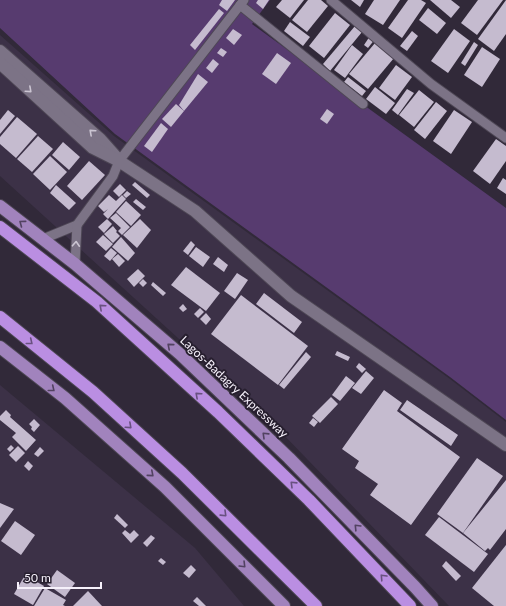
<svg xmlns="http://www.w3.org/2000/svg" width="506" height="606" viewBox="0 0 506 606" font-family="Lato,sans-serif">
	<rect width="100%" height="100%" fill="#312939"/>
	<!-- built -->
	<g fill="#3c3147">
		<polygon points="0,35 114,136 450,379 506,422 506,606 449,606 279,430 0,176"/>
		<polygon points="0,385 195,548 244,606 0,606"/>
	</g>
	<!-- green -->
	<polygon fill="#573b6f" points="0,0 270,0 252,24 506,208 506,420 450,377 115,134 0,28"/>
	<!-- building -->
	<g fill="#c5bbcf">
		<polygon points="222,0 235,0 227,11 219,5"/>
		<polygon points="258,0 269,0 263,9 256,3"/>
		<polygon points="282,0 304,0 290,18 276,7"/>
		<polygon points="308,0 321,0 328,6 307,32 292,20"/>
		<polygon points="351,0 364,0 360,7"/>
		<polygon points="374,0 400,0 383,25 365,14"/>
		<polygon points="408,0 421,0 426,3 402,38 388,28"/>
		<polygon points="430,0 451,0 460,7 451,18"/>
		<polygon points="478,0 503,0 477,35 461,23"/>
		<polygon points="506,0 506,34 494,51 478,39"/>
		<polygon points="428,8 446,23 437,34 419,20"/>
		<polygon points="219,9 224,13 195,50 190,45"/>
		<polygon points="335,13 350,25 324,58 309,46"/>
		<polygon points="290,22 310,37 303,46 284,31"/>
		<polygon points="355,26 362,32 330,71 323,64"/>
		<polygon points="233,29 242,35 234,45 226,38"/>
		<polygon points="454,29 470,41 448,73 431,61"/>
		<polygon points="412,31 418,36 407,51 400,46"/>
		<polygon points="370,36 375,39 368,48 364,45"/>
		<polygon points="474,42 478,45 465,66 461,63"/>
		<polygon points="375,43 394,58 368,89 349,74"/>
		<polygon points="352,45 363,54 345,78 334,70"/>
		<polygon points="482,47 500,59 482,87 464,75"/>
		<polygon points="221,48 227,52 223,57 217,53"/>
		<polygon points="277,53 291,63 276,84 262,74"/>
		<polygon points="213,59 219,64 212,73 206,68"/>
		<polygon points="396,65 412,77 395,100 379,88"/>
		<polygon points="198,74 208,82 184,111 179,105"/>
		<polygon points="348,77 366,91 362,96 344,82"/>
		<polygon points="375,87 395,103 386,114 366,99"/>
		<polygon points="407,89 414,93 398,115 392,110"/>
		<polygon points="419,90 434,102 414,127 399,115"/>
		<polygon points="436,102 447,111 425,139 414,130"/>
		<polygon points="176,104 184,111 171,127 162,119"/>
		<polygon points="327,109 334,114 327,124 320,119"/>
		<polygon points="8,110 15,116 0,134 0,120"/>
		<polygon points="454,110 472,122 451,154 433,141"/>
		<polygon points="17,117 37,134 16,158 0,144 0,137"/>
		<polygon points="161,123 168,129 152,152 144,146"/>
		<polygon points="38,136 53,149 32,172 17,159"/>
		<polygon points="496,139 506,146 506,161 490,184 473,171"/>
		<polygon points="63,142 80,157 69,170 52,155"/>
		<polygon points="50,156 67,172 50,190 33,174"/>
		<polygon points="89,161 105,175 82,200 67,186"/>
		<polygon points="503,178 506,180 506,194 497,188"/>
		<polygon points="135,182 150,195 147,198 132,185"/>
		<polygon points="120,184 126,190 119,197 113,191"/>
		<polygon points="56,185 76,203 69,210 50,193"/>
		<polygon points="127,191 131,194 126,198 123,195"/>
		<polygon points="109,195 116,201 122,195 126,199 108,219 103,214 108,209 104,212 98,206"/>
		<polygon points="136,199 146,207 143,210 133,202"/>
		<polygon points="126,201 141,215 131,226 116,212"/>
		<polygon points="116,213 130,227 122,235 118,231 121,228 110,218"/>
		<polygon points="107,219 112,224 104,233 98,227"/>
		<polygon points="140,219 151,230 137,248 123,235"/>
		<polygon points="113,226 117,231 116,232 120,236 113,243 104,234"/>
		<polygon points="103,235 113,244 106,251 96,242"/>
		<polygon points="121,237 135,253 128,261 112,247"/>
		<polygon points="191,241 195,245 188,255 183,251"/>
		<polygon points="196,247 210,257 203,267 189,256"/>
		<polygon points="111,248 117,253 110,261 104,256"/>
		<polygon points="118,254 125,261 119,267 112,259"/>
		<polygon points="218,257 228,265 224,272 213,264"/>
		<polygon points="186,267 220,293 206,311 171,285"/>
		<polygon points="138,269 145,276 134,287 127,279"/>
		<polygon points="237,273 248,280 235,299 224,291"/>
		<polygon points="143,279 147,283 143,287 139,283"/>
		<polygon points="153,282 166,293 163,296 151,285"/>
		<polygon points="264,293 302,322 294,333 256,304"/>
		<polygon points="241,295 308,346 278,385 211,334"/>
		<polygon points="183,304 187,309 183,312 179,308"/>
		<polygon points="200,308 204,312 198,318 194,314"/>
		<polygon points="206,313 211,319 206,325 200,319"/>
		<polygon points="337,351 350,357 348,361 335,355"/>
		<polygon points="306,352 311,357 284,389 279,385"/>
		<polygon points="359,363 366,369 362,373 356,367"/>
		<polygon points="366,371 374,378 361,394 352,388"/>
		<polygon points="346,376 355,383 340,401 332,395"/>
		<polygon points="384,390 402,403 397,411 460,457 411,525 370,495 378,484 355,468 359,461 342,449"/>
		<polygon points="331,397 338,404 320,423 312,416"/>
		<polygon points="407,400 458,435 451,446 400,410"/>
		<polygon points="6,410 11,415 10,417 36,440 26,451 12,437 16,433 0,420 0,416"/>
		<polygon points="313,418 318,422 314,427 309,423"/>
		<polygon points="34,419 40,425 34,432 31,429 32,427 29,424"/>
		<polygon points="11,445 14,448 10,452 7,449"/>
		<polygon points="18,446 25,453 16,462 9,455"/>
		<polygon points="40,447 44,451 38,457 34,454"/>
		<polygon points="477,458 503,476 463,533 437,514"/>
		<polygon points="28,461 33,466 29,471 24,466"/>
		<polygon points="506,480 506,529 490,550 488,548 485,551 463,533"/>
		<polygon points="0,503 14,509 0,528"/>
		<polygon points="117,514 128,525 125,528 114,518"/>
		<polygon points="439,517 488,554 474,572 425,535"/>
		<polygon points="15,521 35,535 21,555 1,541"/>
		<polygon points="125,530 130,534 134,530 139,535 131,543 122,533"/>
		<polygon points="151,535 155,538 147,547 143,543"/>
		<polygon points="506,545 506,606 494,606 472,588"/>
		<polygon points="161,558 166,562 163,565 158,561"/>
		<polygon points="446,561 461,576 456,581 442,566"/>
		<polygon points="191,565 196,570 189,578 183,573"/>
		<polygon points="57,570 75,583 65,597 47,584"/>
		<polygon points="25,575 44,586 33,605 14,594"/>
		<polygon points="45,588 66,600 63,605 65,606 34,606"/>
		<polygon points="88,591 102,606 73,606"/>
		<polygon points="197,597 206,606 199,606 193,601"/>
	</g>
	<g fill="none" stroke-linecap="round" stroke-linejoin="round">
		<!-- minor casing -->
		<g stroke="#4e4755" stroke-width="11">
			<g id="minor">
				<polyline points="331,0 431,84 506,138"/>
				<polyline points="240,5 363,104"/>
				<polyline points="43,239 77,225 113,176 119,161 244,0"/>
				<polyline points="75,264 77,225"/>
			</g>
		</g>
		<!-- secondary casing -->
		<g stroke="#4e4755" stroke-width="14">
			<g id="secondary">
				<polyline points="0,51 100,139 116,157"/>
				<polyline points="0,63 93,148 119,161 195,211 291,296 506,445"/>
			</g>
		</g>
		<!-- primary casing -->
		<g stroke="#4e4755" stroke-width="14">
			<g id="primary">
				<polyline points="0,206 75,264 180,354 289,458 415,587 432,606"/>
				<polyline points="0,347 65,398 165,487 284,606"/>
			</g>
		</g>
		<!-- motorway casing -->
		<g stroke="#4e4755" stroke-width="14">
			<g id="motorway">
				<polyline points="0,227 97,302 218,412 309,500 410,606"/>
				<polyline points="0,317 93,392 182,473 316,606"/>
			</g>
		</g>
		<!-- minor -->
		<use href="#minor" stroke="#7c7386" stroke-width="9"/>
		<!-- secondary -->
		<use href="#secondary" stroke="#7c7386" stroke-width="12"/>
		<!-- primary -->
		<use href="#primary" stroke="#a183bd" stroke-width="12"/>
		<!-- motorway -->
		<use href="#motorway" stroke="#ba8ee2" stroke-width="12"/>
	</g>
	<!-- one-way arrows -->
	<defs><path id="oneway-chevron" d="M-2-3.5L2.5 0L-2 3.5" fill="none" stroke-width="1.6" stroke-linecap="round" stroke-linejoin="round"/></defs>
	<g stroke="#cbc5d2">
		<use href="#oneway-chevron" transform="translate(29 90) rotate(42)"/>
		<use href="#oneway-chevron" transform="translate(92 132) rotate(-138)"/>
		<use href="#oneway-chevron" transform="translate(76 244) rotate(-87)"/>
	</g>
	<g stroke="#524261">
		<use href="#oneway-chevron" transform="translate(22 223) rotate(-143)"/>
		<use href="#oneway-chevron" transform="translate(170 346) rotate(-139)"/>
		<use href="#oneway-chevron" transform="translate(52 389) rotate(39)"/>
		<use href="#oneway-chevron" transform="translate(265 435) rotate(-136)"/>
		<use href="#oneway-chevron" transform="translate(151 474) rotate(41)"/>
		<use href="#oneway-chevron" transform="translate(357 527) rotate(-134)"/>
		<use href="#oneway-chevron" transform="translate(243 565) rotate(45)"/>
	</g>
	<g stroke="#695180">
		<use href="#oneway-chevron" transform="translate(102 307) rotate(-138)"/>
		<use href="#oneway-chevron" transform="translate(30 342) rotate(39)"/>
		<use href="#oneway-chevron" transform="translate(198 395) rotate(-138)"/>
		<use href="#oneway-chevron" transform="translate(129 426) rotate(42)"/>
		<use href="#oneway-chevron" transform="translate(293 484) rotate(-136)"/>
		<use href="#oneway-chevron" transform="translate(224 514) rotate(44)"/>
		<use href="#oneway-chevron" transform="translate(383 577) rotate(-133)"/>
	</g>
	<g text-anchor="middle" stroke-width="4" stroke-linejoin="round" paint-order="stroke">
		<!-- street labels -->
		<g font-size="12" fill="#f6f1fb" stroke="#271f2f">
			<text transform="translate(234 387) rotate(43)" y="4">Lagos-Badagry Expressway</text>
		</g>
	</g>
	<!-- scale -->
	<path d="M18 582v6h83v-6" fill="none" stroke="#f6f1fb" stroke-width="2"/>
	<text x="24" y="582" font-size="12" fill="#f6f1fb" stroke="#271f2f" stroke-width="3" paint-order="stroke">50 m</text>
</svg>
